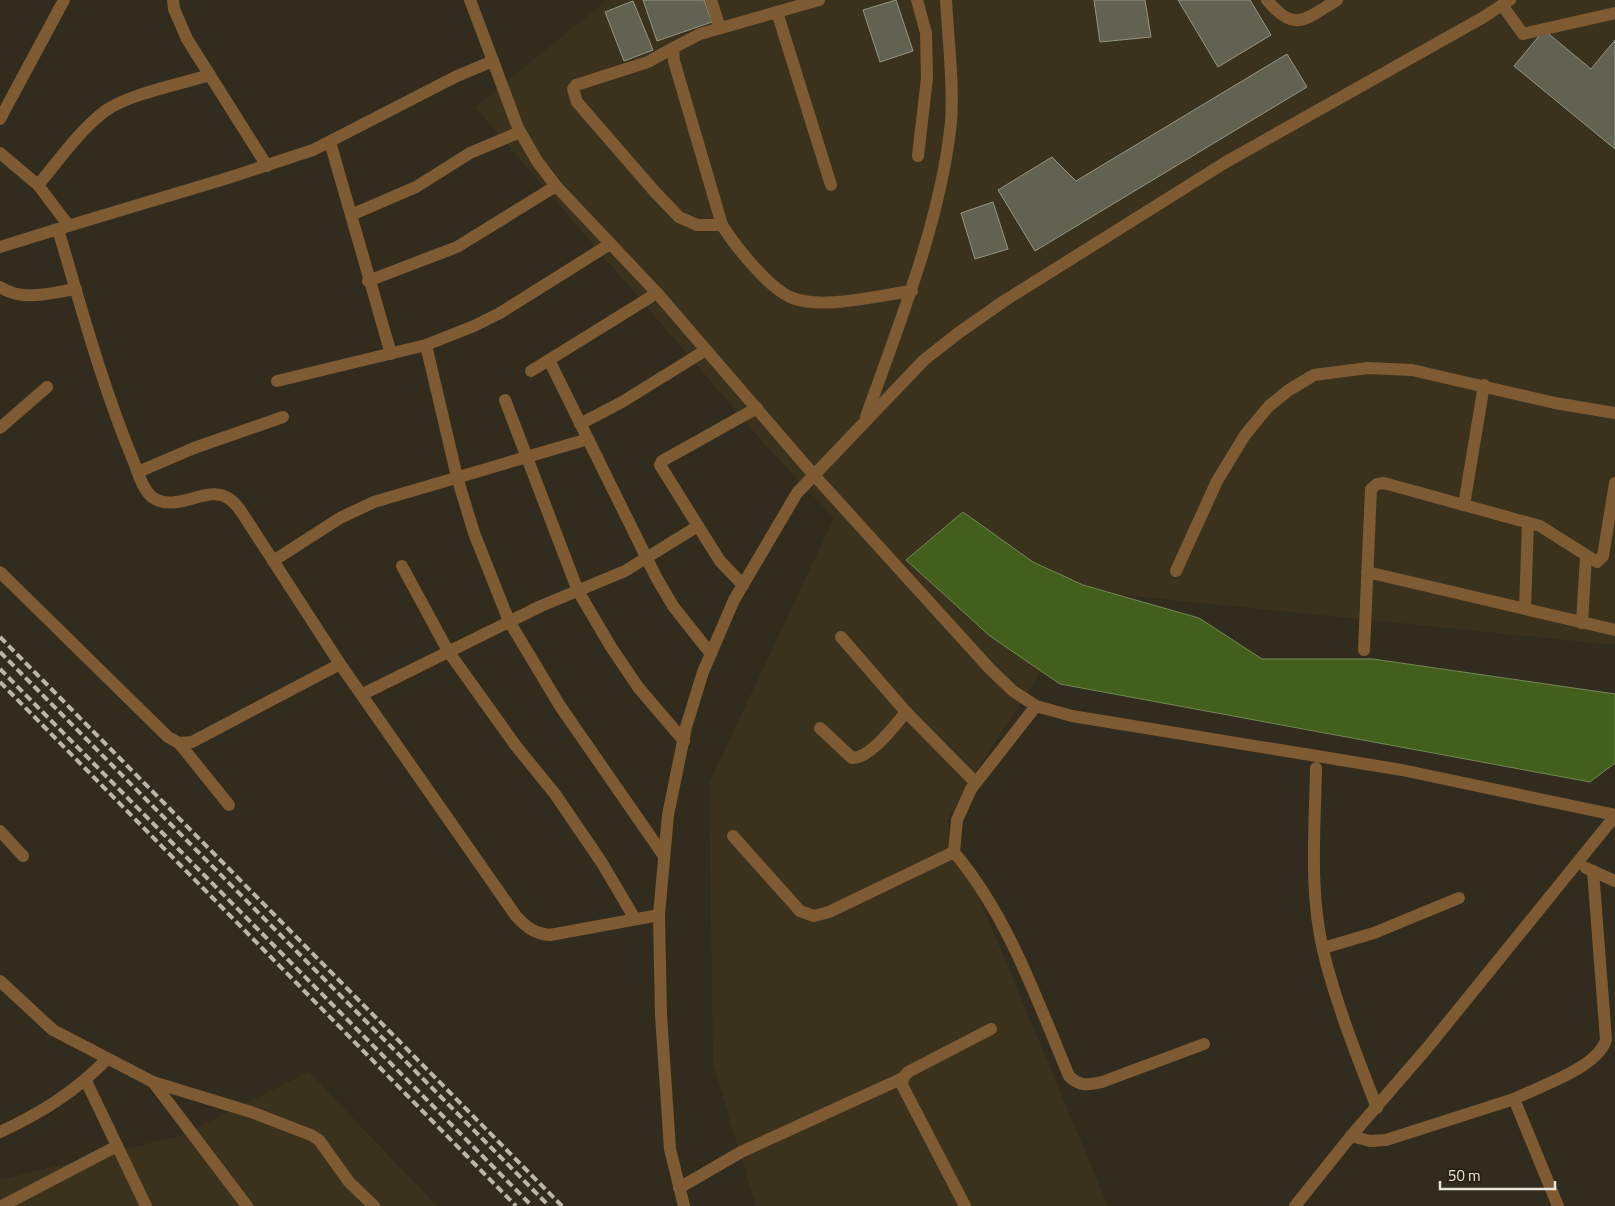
<svg xmlns="http://www.w3.org/2000/svg" width="1615" height="1206" viewBox="0 0 1615 1206" font-family="'Titillium Web',sans-serif">
	<rect width="100%" height="100%" fill="#322c1e"/>
	<!-- built -->
	<g fill="#3a321d">
		<polygon points="607,0 1615,0 1615,645 1093,592 970,781 947,821 1108,1206 756,1206 713,1064 709,783 834,518 768,448 475,107"/>
		<polygon points="309,1072 437,1206 0,1206 0,1180 182,1135"/>
	</g>
	<!-- water -->
	<polygon fill="#42601c" stroke="#748855" points="963,512 1033,562 1083,585 1199,618 1262,659 1373,659 1615,694 1615,763 1590,782 1060,684 990,636 906,560"/>
	<!-- building -->
	<g fill="#616251" stroke="#949583">
		<polygon points="643,0 704,0 712,22 657,41"/>
		<polygon points="896,0 913,51 880,62 863,10"/>
		<polygon points="1094,0 1145,0 1151,37 1100,42"/>
		<polygon points="1178,0 1250,0 1271,35 1218,67"/>
		<polygon points="633,1 653,50 624,61 605,12"/>
		<polygon points="1544,30 1591,69 1615,40 1615,149 1514,66"/>
		<polygon points="1287,54 1307,87 1035,251 998,190 1052,157 1076,181"/>
		<polygon points="993,202 1008,249 975,259 961,213"/>
	</g>
	<g fill="none" stroke-linecap="round" stroke-linejoin="round">
		<!-- minor -->
		<g stroke="#7e5b32" stroke-width="12">
			<polyline points="173,0 174,9 187,39 267,166"/>
			<polyline points="711,0 720,28"/>
			<path d="M819,0L700,34L673,48L674,61L722,225C735,246 768,287 790,297C821,311 879,295 912,291"/>
			<polyline points="917,0 926,33 927,78 918,156"/>
			<path d="M1267,0C1295,34 1305,19 1337,0"/>
			<polyline points="1502,5 1523,34 1615,13"/>
			<polyline points="777,12 831,185"/>
			<polyline points="673,48 648,62 576,85 573,89 577,102 655,192 679,217 697,225 722,225"/>
			<polyline points="493,61 518,128 537,161 556,186 657,293 813,474 990,669 1013,691 1036,706 1072,716 1402,770 1615,815"/>
			<polyline points="0,119 64,0"/>
			<polyline points="330,142 391,354"/>
			<polyline points="0,153 38,185 69,226"/>
			<path d="M38,185C59,160 79,131 105,111C129,94 180,84 210,75"/>
			<polyline points="351,215 416,187 470,153 520,132"/>
			<polyline points="58,229 228,178 313,150 457,76 493,61 470,0"/>
			<path d="M0,247L58,229C81,307 102,385 133,460C138,472 142,489 152,497C176,514 204,486 226,497C235,501 241,511 246,519L340,664L516,916C526,927 535,934 550,935L659,915"/>
			<polyline points="368,281 457,247 556,186"/>
			<path d="M0,287C24,302 50,293 76,289"/>
			<polyline points="426,345 457,477 474,533 509,621 560,706 664,856"/>
			<polyline points="549,360 656,577 673,606 711,654"/>
			<polyline points="531,371 657,293"/>
			<polyline points="277,381 426,345 474,326 500,313 610,244"/>
			<polyline points="505,400 578,591 611,647 638,687 684,741"/>
			<path d="M866,417C899,324 941,220 951,122C954,85 948,38 946,0"/>
			<polyline points="580,424 622,402 706,350"/>
			<polyline points="0,428 47,387"/>
			<polyline points="138,472 194,448 283,417"/>
			<polyline points="1464,505 1484,385"/>
			<polyline points="698,526 660,465 662,461 757,408"/>
			<polyline points="273,561 340,518 374,502 588,439"/>
			<polyline points="402,566 448,651 516,746 555,794 602,863 635,919"/>
			<polyline points="1176,571 1217,481 1245,435 1269,406 1289,390 1314,375 1368,368 1412,370 1555,403 1615,413"/>
			<polyline points="0,572 168,737 179,743 192,742 340,664"/>
			<polyline points="1367,572 1615,630"/>
			<polyline points="1525,609 1528,523"/>
			<polyline points="1582,623 1586,556"/>
			<polyline points="841,637 906,712"/>
			<polyline points="1364,650 1371,489 1377,484 1384,483 1540,526 1597,562 1603,556 1615,483"/>
			<polyline points="363,694 541,606 625,571 698,526 720,561 743,585"/>
			<path d="M1036,706L971,789L957,820L954,852C1009,918 1036,998 1069,1076C1080,1087 1088,1085 1102,1082L1204,1044"/>
			<path d="M820,728L852,758C870,759 895,725 906,712L975,782"/>
			<polyline points="179,743 229,805"/>
			<path d="M1316,768C1315,828 1309,891 1323,950C1336,1004 1357,1056 1377,1108"/>
			<polyline points="0,831 23,856"/>
			<polyline points="733,836 800,911 814,916 829,912 954,852"/>
			<polyline points="1586,868 1615,881"/>
			<polyline points="1323,948 1374,933 1459,898"/>
			<polyline points="0,981 53,1030 153,1082 247,1206"/>
			<polyline points="86,1081 146,1206"/>
			<polyline points="153,1082 251,1112 311,1135 319,1140 349,1182 374,1206"/>
			<path d="M1514,1099C1540,1086 1597,1068 1606,1040L1593,871"/>
			<path d="M0,1132C41,1113 75,1092 107,1059"/>
			<polyline points="1351,1136 1370,1141 1386,1140 1514,1099 1558,1206"/>
			<polyline points="679,1188 741,1152 903,1078"/>
			<polyline points="2,1206 117,1146"/>
			<polyline points="684,1206 670,1149 661,1015 659,915 668,815 686,727 703,672 734,600 797,493 924,360 957,334 1004,301 1226,162 1482,18 1510,0"/>
			<polyline points="965,1206 902,1085 903,1078 908,1072 991,1029"/>
			<polyline points="1295,1206 1351,1136 1428,1047 1615,816"/>
		</g>
		<!-- rail -->
		<g stroke="#b9b6ab" stroke-width="4" stroke-dasharray="8 4" stroke-linecap="butt">
			<polyline points="0,637 562,1206"/>
			<polyline points="0,652 549,1206"/>
			<polyline points="0,669 532,1206"/>
			<polyline points="0,682 516,1206"/>
		</g>
	</g>
	<!-- scale -->
	<path d="M1440 1181v8h115v-8" fill="none" stroke="#e7e4da" stroke-width="2.5"/>
	<text x="1448" y="1181" font-size="15" fill="#e7e4da" stroke="#282314" stroke-width="4" paint-order="stroke">50 m</text>
</svg>
